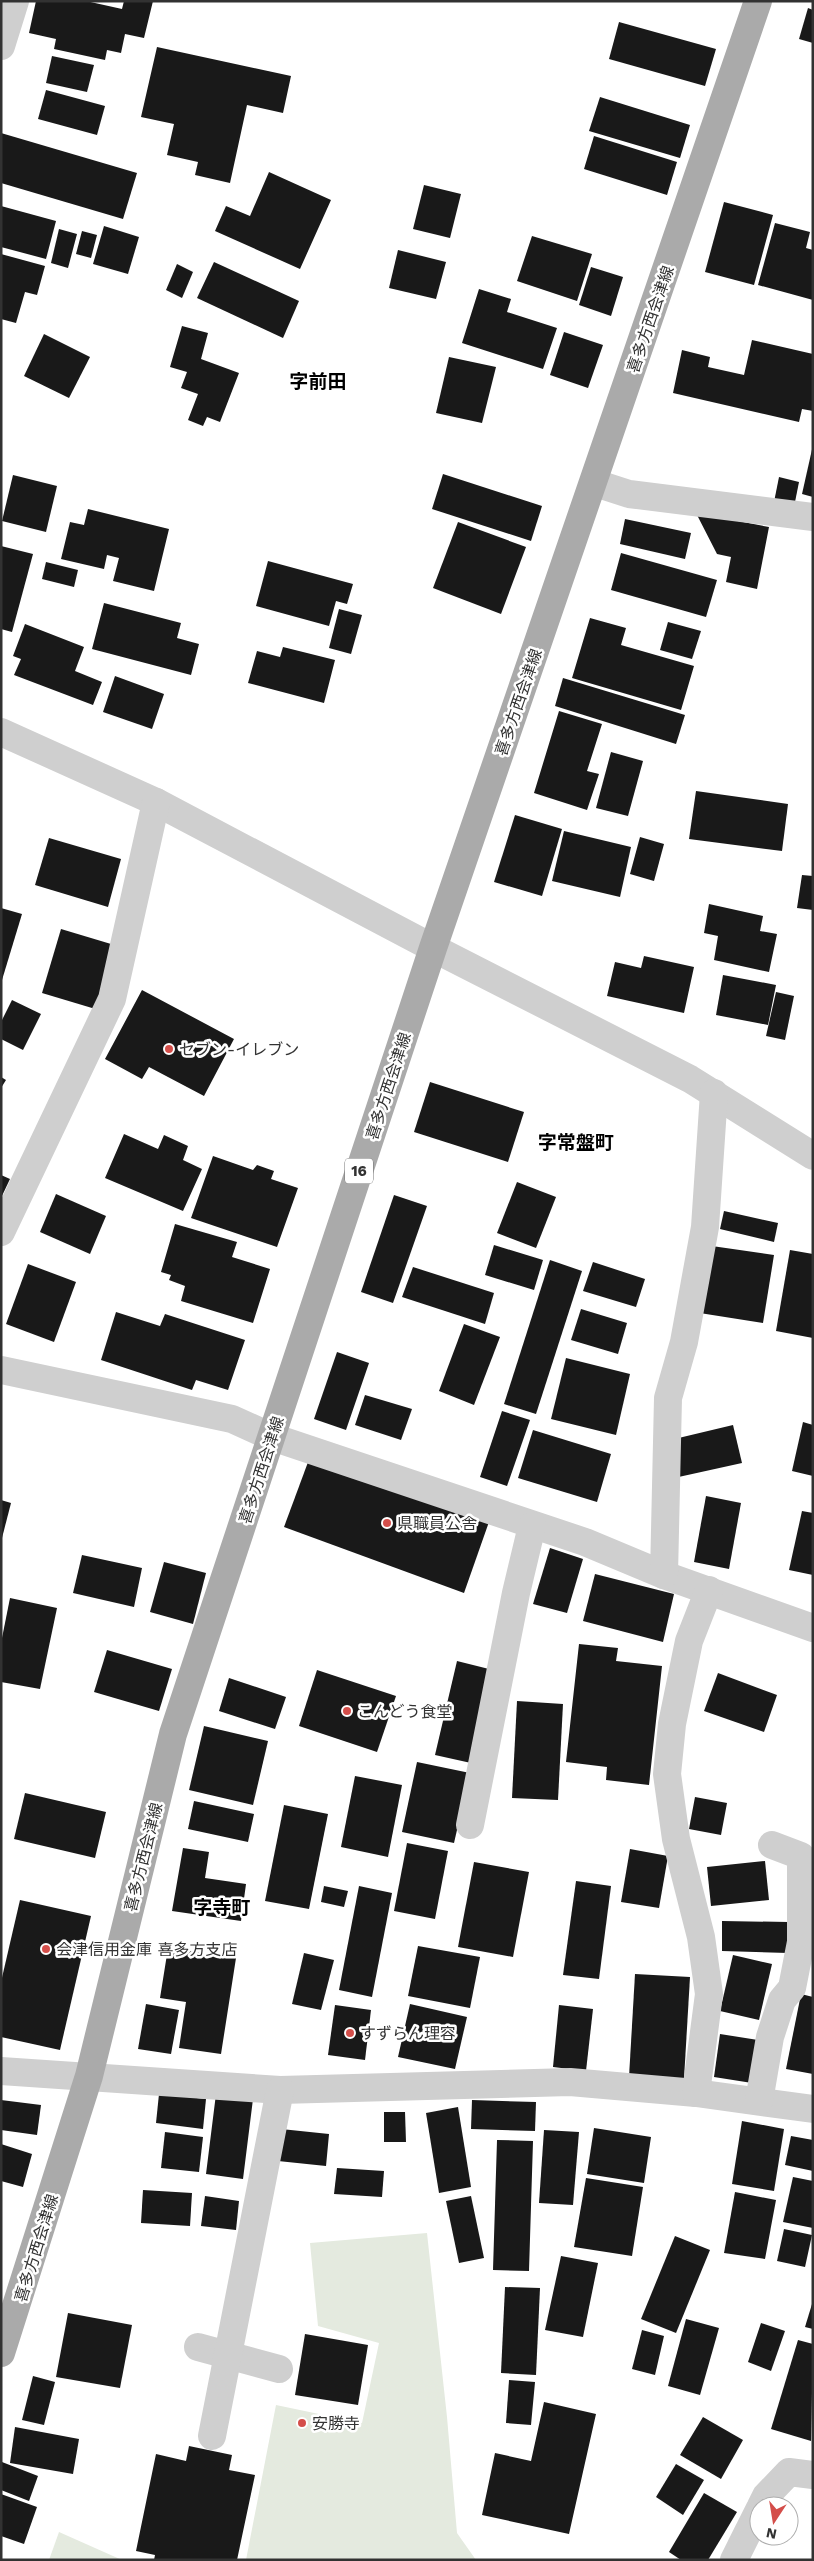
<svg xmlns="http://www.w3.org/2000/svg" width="814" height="2561" viewBox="0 0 814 2561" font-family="'Work Sans','Noto Sans JP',sans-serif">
	<rect width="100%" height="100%" fill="#fff"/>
	<!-- green -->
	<g fill="#e4eadf">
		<polygon points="427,2233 447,2417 457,2533 476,2560 246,2560 276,2405 362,2423 379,2343 318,2326 310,2243"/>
		<polygon points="59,2532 122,2560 49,2560"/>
	</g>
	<!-- building -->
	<g fill="#191919">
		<polygon points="36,1 86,1 122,9 124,1 153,1 144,38 125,34 121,53 107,50 105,60 54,49 56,39 29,33"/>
		<polygon points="808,8 813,10 813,43 799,39"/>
		<polygon points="619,22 716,49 705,86 609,59"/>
		<polygon points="157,47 291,76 283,113 247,105 230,183 195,175 198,162 167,155 174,124 141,117"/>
		<polygon points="52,56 94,65 87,92 46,83"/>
		<polygon points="46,90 105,106 97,135 38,119"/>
		<polygon points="600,97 690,125 680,158 589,131"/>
		<polygon points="1,133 137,173 123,219 1,183"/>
		<polygon points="594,136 677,162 667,195 584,169"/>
		<polygon points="269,172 331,200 300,269 215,231 226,206 250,216"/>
		<polygon points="424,185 461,194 450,238 413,229"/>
		<polygon points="724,202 773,215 754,285 705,272"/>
		<polygon points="1,206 56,221 46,259 1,247"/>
		<polygon points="775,223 810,232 806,248 813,250 813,300 758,285"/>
		<polygon points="104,226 139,237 128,274 93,264"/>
		<polygon points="59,229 77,234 68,268 51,263"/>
		<polygon points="82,231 97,235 91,258 76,254"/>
		<polygon points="532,236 592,254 577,301 517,281"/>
		<polygon points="398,250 446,262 436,299 389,288"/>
		<polygon points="1,254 45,266 37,295 25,292 16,323 1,319"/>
		<polygon points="214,262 299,301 283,338 197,298"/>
		<polygon points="177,264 193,272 182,298 166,290"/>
		<polygon points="591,267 623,277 611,316 579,305"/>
		<polygon points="479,289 511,299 507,312 557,328 543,369 462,343"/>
		<polygon points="182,326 208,333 201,359 239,373 220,422 207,417 203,426 188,420 198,394 181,388 187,372 170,367"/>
		<polygon points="564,332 603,345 588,388 550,375"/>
		<polygon points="44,334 90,357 69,398 24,376"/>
		<polygon points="752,340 813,354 813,411 802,409 799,422 673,393 682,350 710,357 708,367 744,375"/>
		<polygon points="449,357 496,367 482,423 436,413"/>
		<polygon points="813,445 813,497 802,494"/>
		<polygon points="443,474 542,506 531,541 432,509"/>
		<polygon points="13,475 57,486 46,532 2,521"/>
		<polygon points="779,477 799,482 794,507 774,502"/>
		<polygon points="88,509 169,529 154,591 113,581 119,558 107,555 104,569 61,559 70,522 84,525"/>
		<polygon points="696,513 769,527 757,589 726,582 731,557 717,554"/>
		<polygon points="625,519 691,533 685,559 620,544"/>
		<polygon points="458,522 526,547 501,614 433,588"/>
		<polygon points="1,546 33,554 12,632 1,629"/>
		<polygon points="621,553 717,580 706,617 611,590"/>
		<polygon points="268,561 353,584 347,604 336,601 329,626 256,606"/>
		<polygon points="46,562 78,570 74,587 42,579"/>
		<polygon points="104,603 181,623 177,638 199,644 191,675 92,649"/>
		<polygon points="339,609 362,615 351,654 329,648"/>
		<polygon points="590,618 626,628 621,645 694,666 681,710 572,678"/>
		<polygon points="668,622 701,631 692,659 660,650"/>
		<polygon points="25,624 84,647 75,671 102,682 93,705 14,675 21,659 13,656"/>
		<polygon points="283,647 335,660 324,703 248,683 257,651 280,657"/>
		<polygon points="115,676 164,694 152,729 103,712"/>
		<polygon points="563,678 685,715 676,744 555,706"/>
		<polygon points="559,711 602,724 587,771 599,774 587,810 534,793"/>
		<polygon points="611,752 643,761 628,816 596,808"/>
		<polygon points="696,791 788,804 782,851 689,839"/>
		<polygon points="515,815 562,829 542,896 494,882"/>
		<polygon points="564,831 631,847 620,897 552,881"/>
		<polygon points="640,837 664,844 654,881 630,874"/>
		<polygon points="49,838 121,859 108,907 35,885"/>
		<polygon points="802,875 813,876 813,910 797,908"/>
		<polygon points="709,904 763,916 760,931 777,934 769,972 714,960 718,936 704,933"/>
		<polygon points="1,908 22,914 2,980 1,980"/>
		<polygon points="61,929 121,947 102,1011 42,993"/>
		<polygon points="644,956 694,967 684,1013 607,996 615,962 641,968"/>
		<polygon points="723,975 776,985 768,1025 716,1015"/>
		<polygon points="142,990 234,1039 204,1096 149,1067 142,1079 105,1059"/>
		<polygon points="776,992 794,996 785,1040 766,1036"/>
		<polygon points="12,1000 41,1014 23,1050 1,1039 1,1022"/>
		<polygon points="1,1077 6,1080 1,1088"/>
		<polygon points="430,1082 524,1112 508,1162 414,1132"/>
		<polygon points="124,1134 158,1149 164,1135 188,1146 183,1160 202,1169 183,1211 105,1178"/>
		<polygon points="213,1156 253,1170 257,1165 274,1171 271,1179 298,1188 277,1247 191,1218"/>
		<polygon points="1,1175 10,1179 1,1198"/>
		<polygon points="517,1182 556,1197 536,1248 497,1233"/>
		<polygon points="56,1194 106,1216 90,1254 40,1232"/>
		<polygon points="394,1195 427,1206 393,1303 361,1292"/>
		<polygon points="724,1211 778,1223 774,1242 720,1229"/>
		<polygon points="175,1224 237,1242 232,1257 270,1269 253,1323 181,1301 185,1286 169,1280 171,1275 161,1272"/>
		<polygon points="698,1244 774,1255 763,1323 687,1311"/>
		<polygon points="494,1245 543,1260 534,1290 485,1275"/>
		<polygon points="790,1250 813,1254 813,1338 776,1331"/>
		<polygon points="550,1260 582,1271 536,1414 504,1404"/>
		<polygon points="593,1262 645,1279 636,1307 583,1291"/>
		<polygon points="28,1264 76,1282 54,1342 6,1324"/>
		<polygon points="413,1267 494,1293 485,1324 402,1297"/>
		<polygon points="581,1309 627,1323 618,1354 571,1340"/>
		<polygon points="116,1312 160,1326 165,1314 245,1340 228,1390 196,1380 192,1390 101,1360"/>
		<polygon points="464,1324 500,1337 474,1405 439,1391"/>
		<polygon points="337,1352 369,1363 346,1430 314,1419"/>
		<polygon points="566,1358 630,1374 616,1435 551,1419"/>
		<polygon points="365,1395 412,1409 401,1440 355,1425"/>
		<polygon points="502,1411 530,1420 507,1486 480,1477"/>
		<polygon points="803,1422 813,1425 813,1476 792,1471"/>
		<polygon points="733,1425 742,1463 674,1478 666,1441"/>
		<polygon points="533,1430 611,1454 597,1502 518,1478"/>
		<polygon points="311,1454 490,1519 464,1593 284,1527"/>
		<polygon points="706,1496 741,1503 729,1569 694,1562"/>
		<polygon points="1,1500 11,1503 2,1538 1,1538"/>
		<polygon points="802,1511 813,1513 813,1575 789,1570"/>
		<polygon points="550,1548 583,1559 567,1613 533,1604"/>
		<polygon points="82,1555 142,1568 134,1607 73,1593"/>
		<polygon points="164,1562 206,1573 193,1624 150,1612"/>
		<polygon points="595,1574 674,1594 663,1642 583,1621"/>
		<polygon points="10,1598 57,1608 40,1689 1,1682 1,1643"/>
		<polygon points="579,1644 618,1648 616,1661 662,1666 649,1785 606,1780 607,1767 566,1762"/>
		<polygon points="107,1650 172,1669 159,1711 94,1692"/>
		<polygon points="457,1661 493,1670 471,1763 435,1755"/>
		<polygon points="317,1670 396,1696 377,1752 299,1726"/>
		<polygon points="718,1673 777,1695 764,1732 704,1711"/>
		<polygon points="229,1678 286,1697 275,1729 219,1711"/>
		<polygon points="517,1701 563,1704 558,1800 512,1798"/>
		<polygon points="204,1726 268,1741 253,1805 189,1790"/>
		<polygon points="417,1762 470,1773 454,1843 402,1832"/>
		<polygon points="355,1776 402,1785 388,1857 341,1847"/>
		<polygon points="25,1793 106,1812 95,1858 14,1839"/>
		<polygon points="695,1797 727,1803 721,1835 689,1829"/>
		<polygon points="194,1801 254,1814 248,1842 188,1829"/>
		<polygon points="284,1805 328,1814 309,1909 265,1901"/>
		<polygon points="407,1843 448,1851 435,1919 394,1911"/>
		<polygon points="183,1848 209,1852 205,1878 246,1884 241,1921 172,1911"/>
		<polygon points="630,1849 668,1856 659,1908 621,1902"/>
		<polygon points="765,1861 769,1900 711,1906 707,1867"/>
		<polygon points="474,1862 529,1872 513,1957 458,1947"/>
		<polygon points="576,1881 611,1886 599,1979 563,1975"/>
		<polygon points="324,1886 348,1891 344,1907 321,1902"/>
		<polygon points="359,1886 392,1893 372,1997 339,1990"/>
		<polygon points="20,1900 91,1916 60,2050 1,2037 1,1982"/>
		<polygon points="722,1921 788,1922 788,1953 722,1951"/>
		<polygon points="418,1946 480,1957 470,2008 408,1996"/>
		<polygon points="168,1948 236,1958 221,2054 179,2048 186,2002 160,1998"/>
		<polygon points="304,1953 334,1960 321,2010 292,2004"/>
		<polygon points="733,1955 772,1964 759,2020 720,2011"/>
		<polygon points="635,1974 690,1977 684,2079 629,2077"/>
		<polygon points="801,1994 813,1997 813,2074 786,2069"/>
		<polygon points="146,2004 179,2010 171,2054 138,2049"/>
		<polygon points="410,2004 467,2017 455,2069 398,2057"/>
		<polygon points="335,2005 371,2010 365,2060 328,2055"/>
		<polygon points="559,2005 593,2009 586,2071 553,2067"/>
		<polygon points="720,2034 758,2040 752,2083 714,2077"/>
		<polygon points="159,2094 206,2099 203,2129 156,2123"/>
		<polygon points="216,2094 253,2099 243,2179 206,2174"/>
		<polygon points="1,2100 41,2105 37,2135 1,2130"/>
		<polygon points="472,2100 536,2102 535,2131 471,2129"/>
		<polygon points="458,2107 471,2187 439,2193 426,2113"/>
		<polygon points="384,2112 405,2112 406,2142 384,2142"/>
		<polygon points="742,2121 784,2129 774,2191 732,2184"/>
		<polygon points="594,2128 651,2137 644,2183 587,2174"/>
		<polygon points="281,2129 329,2134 326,2166 278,2161"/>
		<polygon points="544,2130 579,2132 573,2205 539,2203"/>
		<polygon points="165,2132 203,2137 199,2172 161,2168"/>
		<polygon points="791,2136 813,2140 813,2171 785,2165"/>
		<polygon points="497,2140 533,2141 529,2271 493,2270"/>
		<polygon points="1,2144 32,2154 23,2187 1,2181"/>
		<polygon points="337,2168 384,2171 382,2197 334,2194"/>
		<polygon points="793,2177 813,2181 813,2228 783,2222"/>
		<polygon points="586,2178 643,2187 632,2256 574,2247"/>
		<polygon points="143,2190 192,2193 190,2226 141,2223"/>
		<polygon points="735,2192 776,2200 765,2259 724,2253"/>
		<polygon points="205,2196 239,2201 236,2230 201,2226"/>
		<polygon points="471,2196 484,2258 459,2263 446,2201"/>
		<polygon points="784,2229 812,2235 805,2267 777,2261"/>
		<polygon points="675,2236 710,2250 676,2333 641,2319"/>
		<polygon points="561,2256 598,2263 583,2337 545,2330"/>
		<polygon points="505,2287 540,2288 536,2375 501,2373"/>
		<polygon points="812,2304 813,2304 813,2329 805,2327"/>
		<polygon points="68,2313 132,2325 120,2388 56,2377"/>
		<polygon points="686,2319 719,2328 700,2395 668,2386"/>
		<polygon points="761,2323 785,2331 771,2371 748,2362"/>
		<polygon points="642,2330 664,2336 655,2375 632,2369"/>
		<polygon points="305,2334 368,2345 358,2405 295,2395"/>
		<polygon points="798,2340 813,2344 811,2441 771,2429"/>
		<polygon points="33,2376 55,2382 44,2425 22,2420"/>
		<polygon points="509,2380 535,2382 531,2425 506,2423"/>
		<polygon points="544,2402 596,2414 569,2534 482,2515 495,2453 531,2461"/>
		<polygon points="703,2417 743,2440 721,2479 680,2455"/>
		<polygon points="15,2427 79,2439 73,2474 10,2463"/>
		<polygon points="189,2446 232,2455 229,2470 255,2475 237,2560 154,2560 155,2555 136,2551 156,2454 186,2461"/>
		<polygon points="2,2462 38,2476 29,2501 1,2490"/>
		<polygon points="676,2464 704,2480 683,2515 656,2497"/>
		<polygon points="704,2493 737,2512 708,2560 681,2560 669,2552"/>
		<polygon points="1,2494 37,2507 24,2544 1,2536"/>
	</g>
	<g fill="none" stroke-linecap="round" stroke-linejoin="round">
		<!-- minor -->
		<g stroke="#cfcfcf" stroke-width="28">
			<polyline points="1,46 15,1"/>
			<polyline points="595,483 629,494 813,517"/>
			<polyline points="1,732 156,802 433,948 690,1079 813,1156"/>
			<polyline points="1,1232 112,999 156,802"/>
			<polyline points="1,1370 232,1419 272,1437 585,1542 664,1575 813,1628"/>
			<polyline points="664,1575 668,1398 684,1342 705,1227 714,1093"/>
			<polyline points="470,1825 516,1593 532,1526"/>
			<polyline points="1,2071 280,2090 570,2082 696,2093 813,2109"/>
			<polyline points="696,2093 709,1994 701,1937 676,1839 667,1774 672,1724 689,1641 709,1590"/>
			<polyline points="759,2101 770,2037 782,2000 792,1988 801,1942 801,1856 772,1845"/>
			<polyline points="198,2347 279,2369"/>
			<polyline points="212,2436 280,2090"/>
			<polyline points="761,2506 766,2496 789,2472 813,2475"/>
			<polyline points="734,2560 759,2510"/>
		</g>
		<!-- major -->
		<polyline stroke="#aaa" stroke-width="28" points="1,2353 89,2076 173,1734 433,948 758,1"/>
	</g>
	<!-- markers -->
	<g fill="#d44e4a" stroke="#fff" stroke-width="2">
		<circle cx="169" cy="1049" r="5"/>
		<circle cx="387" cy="1523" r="5"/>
		<circle cx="347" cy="1711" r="5"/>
		<circle cx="46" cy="1949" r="5"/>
		<circle cx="350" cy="2033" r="5"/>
		<circle cx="302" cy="2423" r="5"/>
	</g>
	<g text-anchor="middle" stroke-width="5" stroke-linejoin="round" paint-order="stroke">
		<!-- shield labels -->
		<rect fill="#fff" stroke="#707070" stroke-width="1" x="345" y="1158.5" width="28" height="25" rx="4"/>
		<g font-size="15" font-weight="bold" fill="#323232">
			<text x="359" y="1176">16</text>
		</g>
		<!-- street labels -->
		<g font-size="16" fill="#323232" stroke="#fff">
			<text transform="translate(650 319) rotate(-71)" y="6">喜多方西会津線</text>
			<text transform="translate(518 702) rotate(-71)" y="6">喜多方西会津線</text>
			<text transform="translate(388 1086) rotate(-72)" y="6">喜多方西会津線</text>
			<text transform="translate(261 1470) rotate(-72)" y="6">喜多方西会津線</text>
			<text transform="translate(143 1857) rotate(-76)" y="6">喜多方西会津線</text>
			<text transform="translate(36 2248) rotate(-73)" y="6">喜多方西会津線</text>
		</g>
		<!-- poi labels -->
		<g font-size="16" fill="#323232" stroke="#fff" text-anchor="start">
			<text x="179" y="1055">セブン-イレブン</text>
			<text x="397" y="1529">県職員公舎</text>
			<text x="357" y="1717">こんどう食堂</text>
			<text x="56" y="1955">会津信用金庫 喜多方支店</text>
			<text x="360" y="2039">すずらん理容</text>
			<text x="312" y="2429">安勝寺</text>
		</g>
		<!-- quarter labels -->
		<g font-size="19" font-weight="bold" fill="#000" stroke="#fff">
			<text x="318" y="388">字前田</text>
			<text x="576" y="1149">字常盤町</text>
			<text x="222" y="1914">字寺町</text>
		</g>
	</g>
	<!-- border -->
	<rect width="814" height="2561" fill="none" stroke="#323232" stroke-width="5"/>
	<!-- north arrow -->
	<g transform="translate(774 2521) rotate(192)"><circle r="24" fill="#ffffff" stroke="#adadad"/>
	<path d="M0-4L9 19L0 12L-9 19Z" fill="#d44e4a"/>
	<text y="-8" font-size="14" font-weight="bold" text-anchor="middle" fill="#323232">N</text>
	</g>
</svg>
